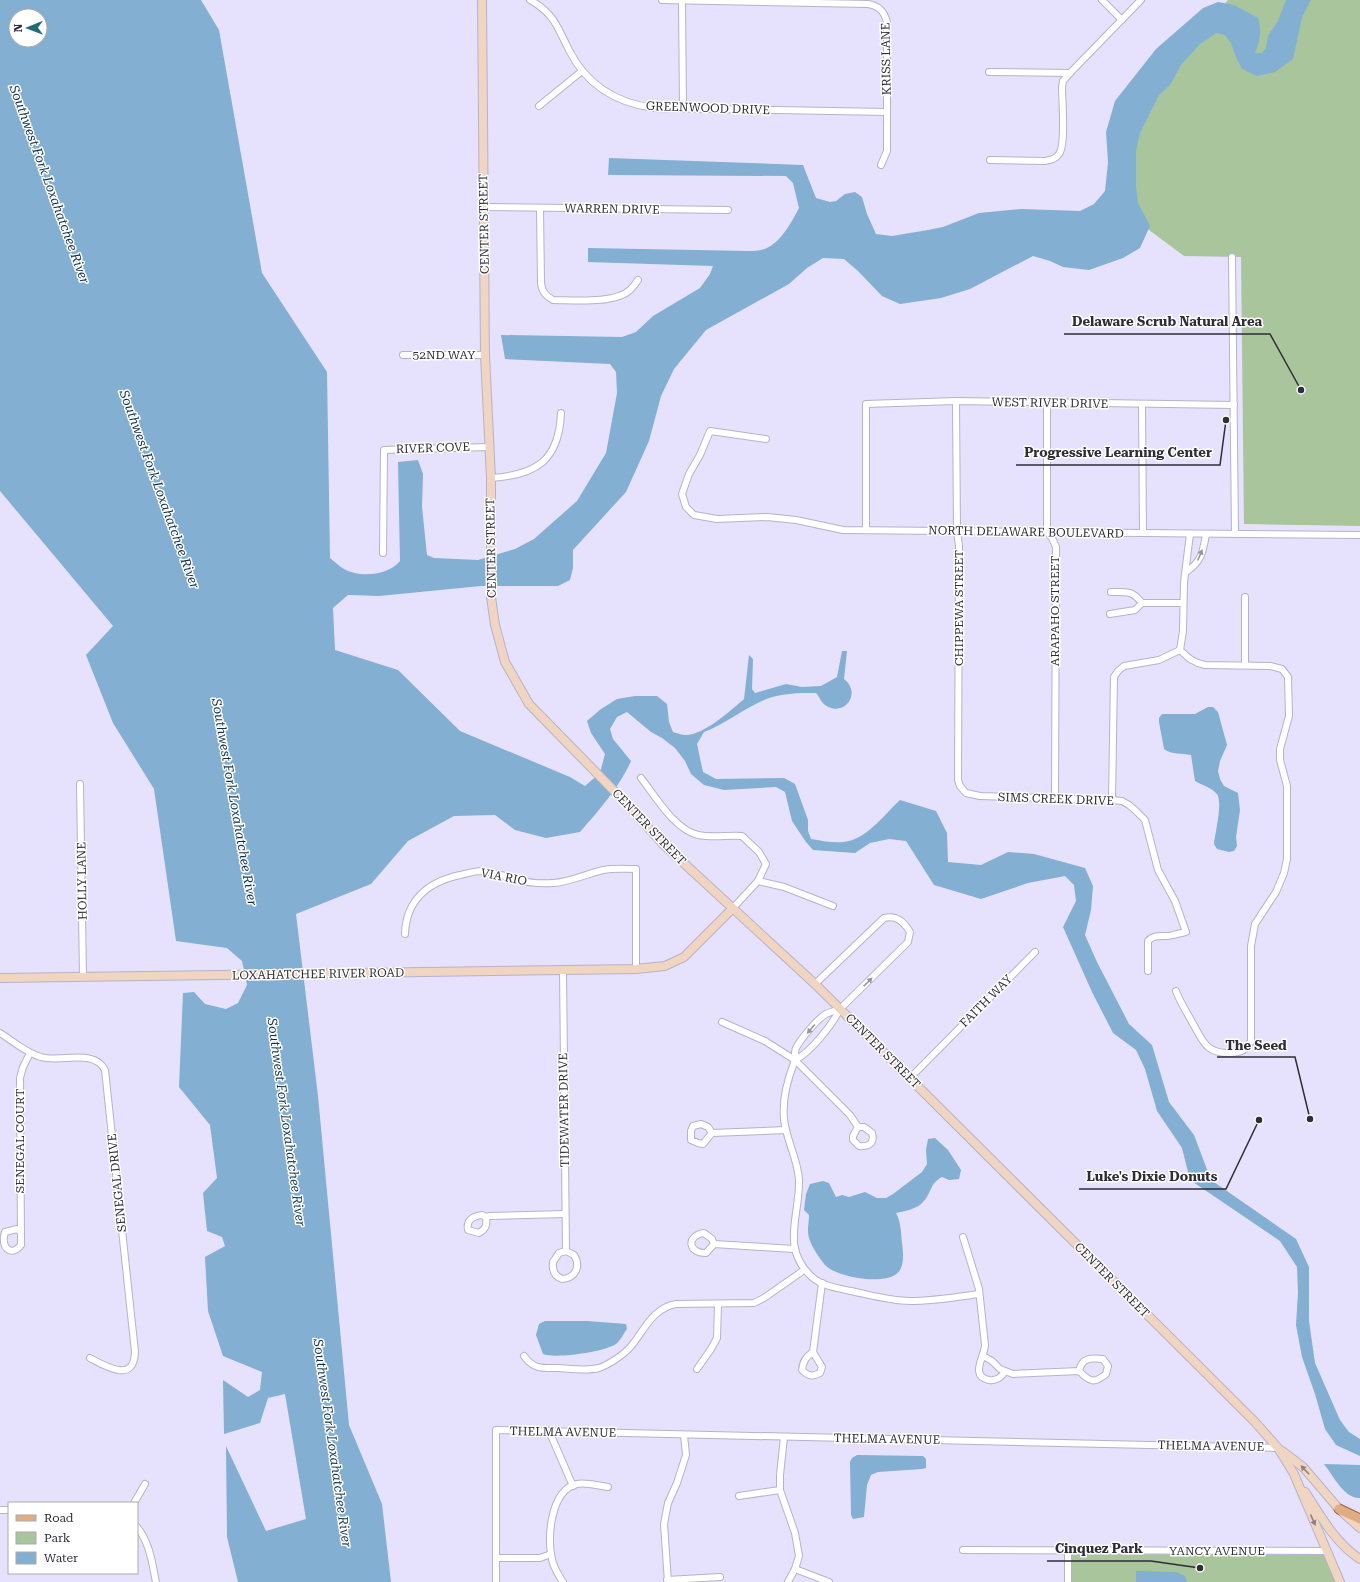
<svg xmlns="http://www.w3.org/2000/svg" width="1360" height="1582" viewBox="0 0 1360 1582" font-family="'Roboto Serif',serif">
	<rect width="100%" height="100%" fill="#e6e2fd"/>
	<!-- green -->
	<g fill="#a8c59c">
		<polygon points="1228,0 1360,0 1360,526 1244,524 1241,257 1184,256 1141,224 1132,185 1132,136 1183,51"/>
		<polygon points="1070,1554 1324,1555 1335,1582 1071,1582"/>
	</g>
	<!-- water -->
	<g fill="#82afd2" fill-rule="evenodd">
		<path d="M0,0H201L219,30L262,273L327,372L330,558C336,563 343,570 351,572C367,577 389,574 400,561L398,462L418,460L423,474L422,507L427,555L434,558L478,560L515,549L534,539L577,501L606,453L617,393L616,372L610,364L505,359L501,335L622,337L636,332L653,316L700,288L710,274L713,266L588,262V248L748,251C754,251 761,251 767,248C782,241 792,221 799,208L793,183L786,176L608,175L609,158L803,165L816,198L830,202L836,201L845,194L855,192L862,197L867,214L876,234L892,236L928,230L943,227L979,213L1021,209L1080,211L1094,204L1105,191L1108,162L1106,132L1115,101L1156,49L1203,8L1218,2L1234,5L1258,18C1262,31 1260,41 1255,53H1262L1266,48L1268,36L1278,21L1286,0H1311L1302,17L1293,59L1275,72L1257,76L1242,69L1235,55L1231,43L1225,35L1216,33L1199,45L1181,65L1170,85L1159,95L1140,133L1136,151V186L1138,203L1150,226L1140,248L1123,258L1089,270L1063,267L1050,261L1033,256L970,289L941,298L900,304L882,296L858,271L844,259L823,258L807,268L789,284L706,330L674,369L661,396L649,441L626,492L573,550V568L570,580L558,586H481L379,596L348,595L333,608L335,650L398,670L460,731L570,777L585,786L600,773L605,754L591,733L587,721L601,709L617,699L635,696H657L667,704L669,722L673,732C677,733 682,735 686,735C704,735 731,710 744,699L749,655L753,659L752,689L755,693L786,684L802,687L821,686L837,677L842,651H847L844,679C863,694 843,718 825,705C821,702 819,696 816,693C799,693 780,693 764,700C743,709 725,724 704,732L697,744L703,772L716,779L784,778L795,784L808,820V831L811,839C823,841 837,844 849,841C868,837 886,813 900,800L936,811L947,833L948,862L981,865L1008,852L1034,854L1085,868L1093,886L1091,910L1085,935L1097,962L1129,1024L1152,1045L1169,1102L1194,1135L1211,1180L1296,1239L1309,1267V1321L1315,1363L1340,1420L1349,1432L1360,1439V1456L1336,1445L1325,1429L1315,1394L1302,1357L1296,1325L1298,1293L1297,1267L1280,1241L1190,1180L1182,1148L1157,1111L1145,1069L1136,1050L1113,1033L1092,992L1063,927L1076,901L1074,885L1065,876L1028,883L981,899L934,885L906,841L889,839L870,843L855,853L813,850L806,842L792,821L785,792L776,787L724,790L704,785L691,774L685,761L675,748L662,738L651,732L627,712L617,717L610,729L613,739L631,761C619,788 599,810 580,832L546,838L515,830L495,815L454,816L408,841L371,884L296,914L318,1096L349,1425L382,1504L391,1582H238L227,1537L226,1446L266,1531L306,1519L285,1394L268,1398L260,1423L224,1434L223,1380L248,1397L260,1390L262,1372L223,1356L208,1311L205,1257L225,1246L222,1237L207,1231L203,1193L217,1178L210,1125L179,1087L183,993L194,992L205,1004L226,1009L238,1003L247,985L242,961L227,948L176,941L154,789L113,723L86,655L113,626L0,491ZM16,16H40V40H16Z"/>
		<path d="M1208,707H1213L1218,712L1227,745L1220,761L1218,771L1220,779L1224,786L1238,793L1240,810L1236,837L1237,846L1234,851L1229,852L1217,849L1214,844C1215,833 1223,803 1217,794C1212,788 1202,785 1195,781L1191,755C1182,753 1172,755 1164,749L1159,722V718L1162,714H1195Z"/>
		<path d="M935,1138L948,1150L961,1170L959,1179L949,1180L942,1177C929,1184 932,1193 923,1202C917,1209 905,1211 896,1213C901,1222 901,1233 902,1243C903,1250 904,1261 901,1268C894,1288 837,1278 825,1265C818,1256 807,1241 808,1230C808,1225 809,1220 809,1215L804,1210L806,1194L810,1184L823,1181L829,1183L836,1197L842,1195L849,1197L865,1192L877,1198H886L893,1194L922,1172L927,1164L926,1150L928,1139Z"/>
		<path d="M545,1321H587L626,1324L627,1329C624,1333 620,1341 616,1344C604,1352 555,1359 543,1354L536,1335L539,1324Z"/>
		<polygon points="857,1455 923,1456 926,1459 926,1468 922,1469 878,1472 871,1475 867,1485 864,1517 853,1519 851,1515 850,1462 852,1458"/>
		<path d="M1324,1464L1360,1465V1498C1344,1499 1333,1475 1324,1464Z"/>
		<polygon points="1136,1571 1176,1572 1185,1576 1187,1582 1136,1582"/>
	</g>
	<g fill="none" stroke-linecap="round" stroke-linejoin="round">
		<!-- street casing -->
		<g stroke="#b6b2cc" stroke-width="8">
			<g id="street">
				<path d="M530,0C555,14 557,27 569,50C586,84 616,103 654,108L887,112"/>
				<path d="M662,0L868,4C879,6 884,11 887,22V151L881,165"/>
				<polyline points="1102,0 1122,20"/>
				<polyline points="682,1 683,109"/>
				<polyline points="989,72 1070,73"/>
				<polyline points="539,106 582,71"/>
				<path d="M990,160L1045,161C1050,160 1056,159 1059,154C1066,145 1062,100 1062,87L1063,81L1070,73L1141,0"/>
				<polyline points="484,207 728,210"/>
				<path d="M540,208L541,283C542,292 546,296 553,300C573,300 615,304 630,290C633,287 636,283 638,280"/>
				<polyline points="1232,257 1235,534"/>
				<polyline points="403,355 485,355"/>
				<path d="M956,401L957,531L959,546L958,780L960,786L966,793L980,796L1112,800L1122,801L1129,805L1135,810L1145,820L1158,870L1175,901L1186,932C1181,933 1177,934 1173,935C1164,938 1155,933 1148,941V971"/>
				<polyline points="1047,403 1047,532 1052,538 1056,547 1055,798"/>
				<polyline points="1142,404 1143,533"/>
				<polyline points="766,439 710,431 700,455 689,474 682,494 686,507 694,515 717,519 767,517 796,520 843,530 1360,535"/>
				<path d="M491,478C536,475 559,461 561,413"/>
				<polyline points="866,530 866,404 956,401 1234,405"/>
				<polyline points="383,553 384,450 489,447"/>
				<path d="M1186,572C1202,561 1203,552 1206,534"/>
				<path d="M1111,592C1126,592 1132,590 1142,603"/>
				<polyline points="1245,597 1245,665"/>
				<polyline points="1110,614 1135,610 1142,603 1183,603"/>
				<polyline points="1180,650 1183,631 1184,582 1190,534"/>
				<path d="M641,778C656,797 674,829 698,835C712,838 728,835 742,836L759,852L766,864L758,881L732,909"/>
				<polyline points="80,784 83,977"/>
				<polyline points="1112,800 1114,677 1118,671 1124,666 1159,660 1180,650"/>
				<polyline points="758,881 784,887 833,906"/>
				<path d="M405,934C406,900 428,882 460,875C466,874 474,871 481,871C493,872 504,876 516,879C528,883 540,884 553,883C570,882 586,874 603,870C614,868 625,869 636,869V969"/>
				<polyline points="563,970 566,1251"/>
				<path d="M1176,991C1180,1002 1186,1011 1192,1022C1203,1041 1205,1054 1232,1053C1242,1052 1246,1050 1251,1041V946L1255,924L1276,892L1284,873L1287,859V786L1280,760V749L1289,716L1288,677L1282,669L1270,666L1205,665C1194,663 1188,658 1180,650"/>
				<path d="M840,1009C835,1011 830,1012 826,1014C818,1018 800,1040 796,1048C794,1052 796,1058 794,1063C787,1081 782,1099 784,1119C786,1140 798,1159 799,1180C800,1216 780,1248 812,1277C822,1286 837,1288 851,1291C870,1295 890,1301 910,1301C933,1301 957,1297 979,1294"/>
				<path d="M722,1022L765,1041L795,1060L850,1115L858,1127L853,1136V1140L859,1146C869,1147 875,1143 872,1133L864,1127H858"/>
				<path d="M0,1033C13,1041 26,1053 41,1057C60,1063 94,1048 105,1070L135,1352C134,1384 105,1366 90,1358"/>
				<path d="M795,1060C811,1052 832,1025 840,1009L908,942L910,932C904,922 897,915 884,918L815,984"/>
				<polyline points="910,1078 1035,952"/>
				<polyline points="712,1133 703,1144 698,1143 691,1140 691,1131 693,1126 701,1124 708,1127 712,1133 786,1130"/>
				<path d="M482,1215L486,1217C487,1225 486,1229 479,1233L468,1230C466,1220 473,1216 482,1215Z"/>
				<polyline points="486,1217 490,1216 565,1214"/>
				<path d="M21,1232L17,1229L5,1232C0,1247 11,1258 21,1245L20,1078L23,1067L30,1053"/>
				<path d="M963,1237L979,1289L985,1345C985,1356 969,1376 989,1380C997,1381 1001,1377 1005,1372"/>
				<path d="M714,1244L706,1253C689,1254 685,1236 704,1233L712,1239L714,1244L794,1249"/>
				<path d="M566,1251L574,1255C581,1266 576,1278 562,1279C554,1276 552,1270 553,1262L559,1253Z"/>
				<path d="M813,1352C806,1357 803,1361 802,1370C808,1376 812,1377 820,1373L822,1367L813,1352L822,1283"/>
				<path d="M524,1356C534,1370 543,1368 559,1368C572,1369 587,1371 599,1368C610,1364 625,1354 632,1345C645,1329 653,1308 676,1304L754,1303L764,1298L804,1270"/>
				<path d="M983,1356L992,1361L1000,1369L1013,1374L1079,1371C1082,1357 1091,1358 1103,1359L1108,1366L1106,1374C1094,1384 1090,1382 1079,1371"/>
				<polyline points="697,1369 711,1349 717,1338 718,1304"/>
				<polyline points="549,1431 573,1486"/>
				<polyline points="784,1437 780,1475 780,1490 795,1533 799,1556 795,1569 788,1582"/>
				<polyline points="739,1496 780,1490"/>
				<polyline points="134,1503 145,1484"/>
				<polyline points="0,1510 9,1510"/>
				<path d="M137,1527C150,1543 152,1563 156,1582"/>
				<polyline points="963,1550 1327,1551"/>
				<polyline points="1068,1552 1068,1582"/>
				<polyline points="496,1558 540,1558 551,1554"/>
				<polyline points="795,1569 829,1582"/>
				<polyline points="667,1580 720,1577"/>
				<polyline points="496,1582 496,1430 1278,1448"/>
				<path d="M563,1582C559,1576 555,1569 553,1563C546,1541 550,1490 577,1484C585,1482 600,1486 608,1487"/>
				<polyline points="668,1582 664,1524 668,1503 677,1483 686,1455 684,1435"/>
			</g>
		</g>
		<!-- secondary casing -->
		<g stroke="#b6b2cc" stroke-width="10">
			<g id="secondary">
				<polyline points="482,0 485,355 491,478 491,597 495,625 505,662 529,704 623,800 663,844 815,984 1254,1421 1278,1448 1294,1474 1340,1582"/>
				<polyline points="0,978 636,969 665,966 684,957 732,909"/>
				<polyline points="1282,1451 1303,1467 1339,1509 1360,1528"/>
				<path d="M1305,1492C1321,1516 1335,1543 1360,1559"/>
			</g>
		</g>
		<!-- primary casing -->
		<g stroke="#955b32" stroke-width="11">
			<polyline id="primary" points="1339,1509 1360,1519"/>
		</g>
		<!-- street -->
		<use href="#street" stroke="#fff" stroke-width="6"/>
		<!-- secondary -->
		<use href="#secondary" stroke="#f0d5c1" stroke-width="8"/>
		<!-- primary -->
		<use href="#primary" stroke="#e0ac82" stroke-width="9"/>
	</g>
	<!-- one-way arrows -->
	<defs><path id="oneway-solid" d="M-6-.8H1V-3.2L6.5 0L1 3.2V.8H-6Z"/></defs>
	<g fill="#97969c">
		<use href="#oneway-solid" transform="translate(1200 555) rotate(-67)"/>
		<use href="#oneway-solid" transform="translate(868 982) rotate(-45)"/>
		<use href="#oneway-solid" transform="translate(811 1029) rotate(130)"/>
	</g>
	<g fill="#90817c">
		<use href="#oneway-solid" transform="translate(1305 1470) rotate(-134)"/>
		<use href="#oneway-solid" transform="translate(1313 1520) rotate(66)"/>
	</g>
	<g text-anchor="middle" stroke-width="3" stroke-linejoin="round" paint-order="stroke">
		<!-- street labels -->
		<g font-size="12" fill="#2f2d38" stroke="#fff">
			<text transform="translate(886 59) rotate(-91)" y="4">KRISS LANE</text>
			<text transform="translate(708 108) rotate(2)" y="4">GREENWOOD DRIVE</text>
			<text transform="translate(612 209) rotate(1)" y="4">WARREN DRIVE</text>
			<text transform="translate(484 224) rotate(-91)" y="4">CENTER STREET</text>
			<text x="444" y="359">52ND WAY</text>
			<text transform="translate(1050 403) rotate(1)" y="4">WEST RIVER DRIVE</text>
			<text transform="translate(433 448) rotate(-2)" y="4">RIVER COVE</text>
			<text transform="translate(1026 532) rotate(1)" y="4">NORTH DELAWARE BOULEVARD</text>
			<text transform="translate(491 548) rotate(-91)" y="4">CENTER STREET</text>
			<text transform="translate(959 608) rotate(-90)" y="4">CHIPPEWA STREET</text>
			<text transform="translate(1055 611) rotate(-90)" y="4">ARAPAHO STREET</text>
			<text transform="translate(1056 799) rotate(2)" y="4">SIMS CREEK DRIVE</text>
			<text transform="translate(649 827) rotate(46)" y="4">CENTER STREET</text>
			<text transform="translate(504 877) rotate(11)" y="4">VIA RIO</text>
			<text transform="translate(82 881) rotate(-91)" y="4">HOLLY LANE</text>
			<text transform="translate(318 974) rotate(-1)" y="4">LOXAHATCHEE RIVER ROAD</text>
			<text transform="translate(986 1001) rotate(-45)" y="4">FAITH WAY</text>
			<text transform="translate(883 1051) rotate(45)" y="4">CENTER STREET</text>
			<text transform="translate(564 1110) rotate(-91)" y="4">TIDEWATER DRIVE</text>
			<text transform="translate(20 1141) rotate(-90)" y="4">SENEGAL COURT</text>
			<text transform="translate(117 1183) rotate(-96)" y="4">SENEGAL DRIVE</text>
			<text transform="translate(1112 1280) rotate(45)" y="4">CENTER STREET</text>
			<text transform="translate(563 1432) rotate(1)" y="4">THELMA AVENUE</text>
			<text transform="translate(887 1439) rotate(1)" y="4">THELMA AVENUE</text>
			<text transform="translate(1211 1446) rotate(1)" y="4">THELMA AVENUE</text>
			<text x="1217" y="1555">YANCY AVENUE</text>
		</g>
		<!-- water labels -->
		<g font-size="13" font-style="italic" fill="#0e314a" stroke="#fff">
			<text transform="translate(50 184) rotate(70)" y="5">Southwest Fork Loxahatchee River</text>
			<text transform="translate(160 489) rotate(70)" y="5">Southwest Fork Loxahatchee River</text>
			<text transform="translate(235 802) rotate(80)" y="5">Southwest Fork Loxahatchee River</text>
			<text transform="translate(287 1122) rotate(82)" y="5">Southwest Fork Loxahatchee River</text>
			<text transform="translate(333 1443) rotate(82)" y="5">Southwest Fork Loxahatchee River</text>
		</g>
	</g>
	<!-- callouts -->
	<path fill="none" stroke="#2f2d38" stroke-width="1.5" d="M1301 390L1270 334H1064M1226 420L1220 465H1016M1310 1119L1295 1057H1217M1259 1120L1226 1189H1079M1200 1568L1151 1561H1047"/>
	<g fill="#2f2d38" stroke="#fff" stroke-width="1.5">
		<circle cx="1301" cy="390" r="4"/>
		<circle cx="1226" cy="420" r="4"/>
		<circle cx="1310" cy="1119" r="4"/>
		<circle cx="1259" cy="1120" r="4"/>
		<circle cx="1200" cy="1568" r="4"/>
	</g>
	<g font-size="13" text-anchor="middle" font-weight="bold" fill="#2f2d38" stroke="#fff" stroke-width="3" stroke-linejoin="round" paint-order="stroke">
		<text x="1167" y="326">Delaware Scrub Natural Area</text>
		<text x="1118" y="457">Progressive Learning Center</text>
		<text x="1256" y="1050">The Seed</text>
		<text x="1152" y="1181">Luke's Dixie Donuts</text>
		<text x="1099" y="1553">Cinquez Park</text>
	</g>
	<!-- legend -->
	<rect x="8" y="1502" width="130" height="72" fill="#ffffff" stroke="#acabaf"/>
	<rect x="16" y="1515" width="20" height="6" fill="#e0ac82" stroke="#acabaf"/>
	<text x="44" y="1522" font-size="12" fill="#2f2d38">Road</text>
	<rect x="16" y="1532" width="20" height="12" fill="#a8c59c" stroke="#acabaf"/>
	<text x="44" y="1542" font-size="12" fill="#2f2d38">Park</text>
	<rect x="16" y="1552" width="20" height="12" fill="#82afd2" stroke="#acabaf"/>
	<text x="44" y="1562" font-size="12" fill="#2f2d38">Water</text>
	<!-- north arrow -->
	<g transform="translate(28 28) rotate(269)"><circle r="19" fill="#ffffff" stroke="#acabaf"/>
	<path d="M0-3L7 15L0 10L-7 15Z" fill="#216b74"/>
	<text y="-6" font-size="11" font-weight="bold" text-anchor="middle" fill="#2f2d38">N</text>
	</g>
</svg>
